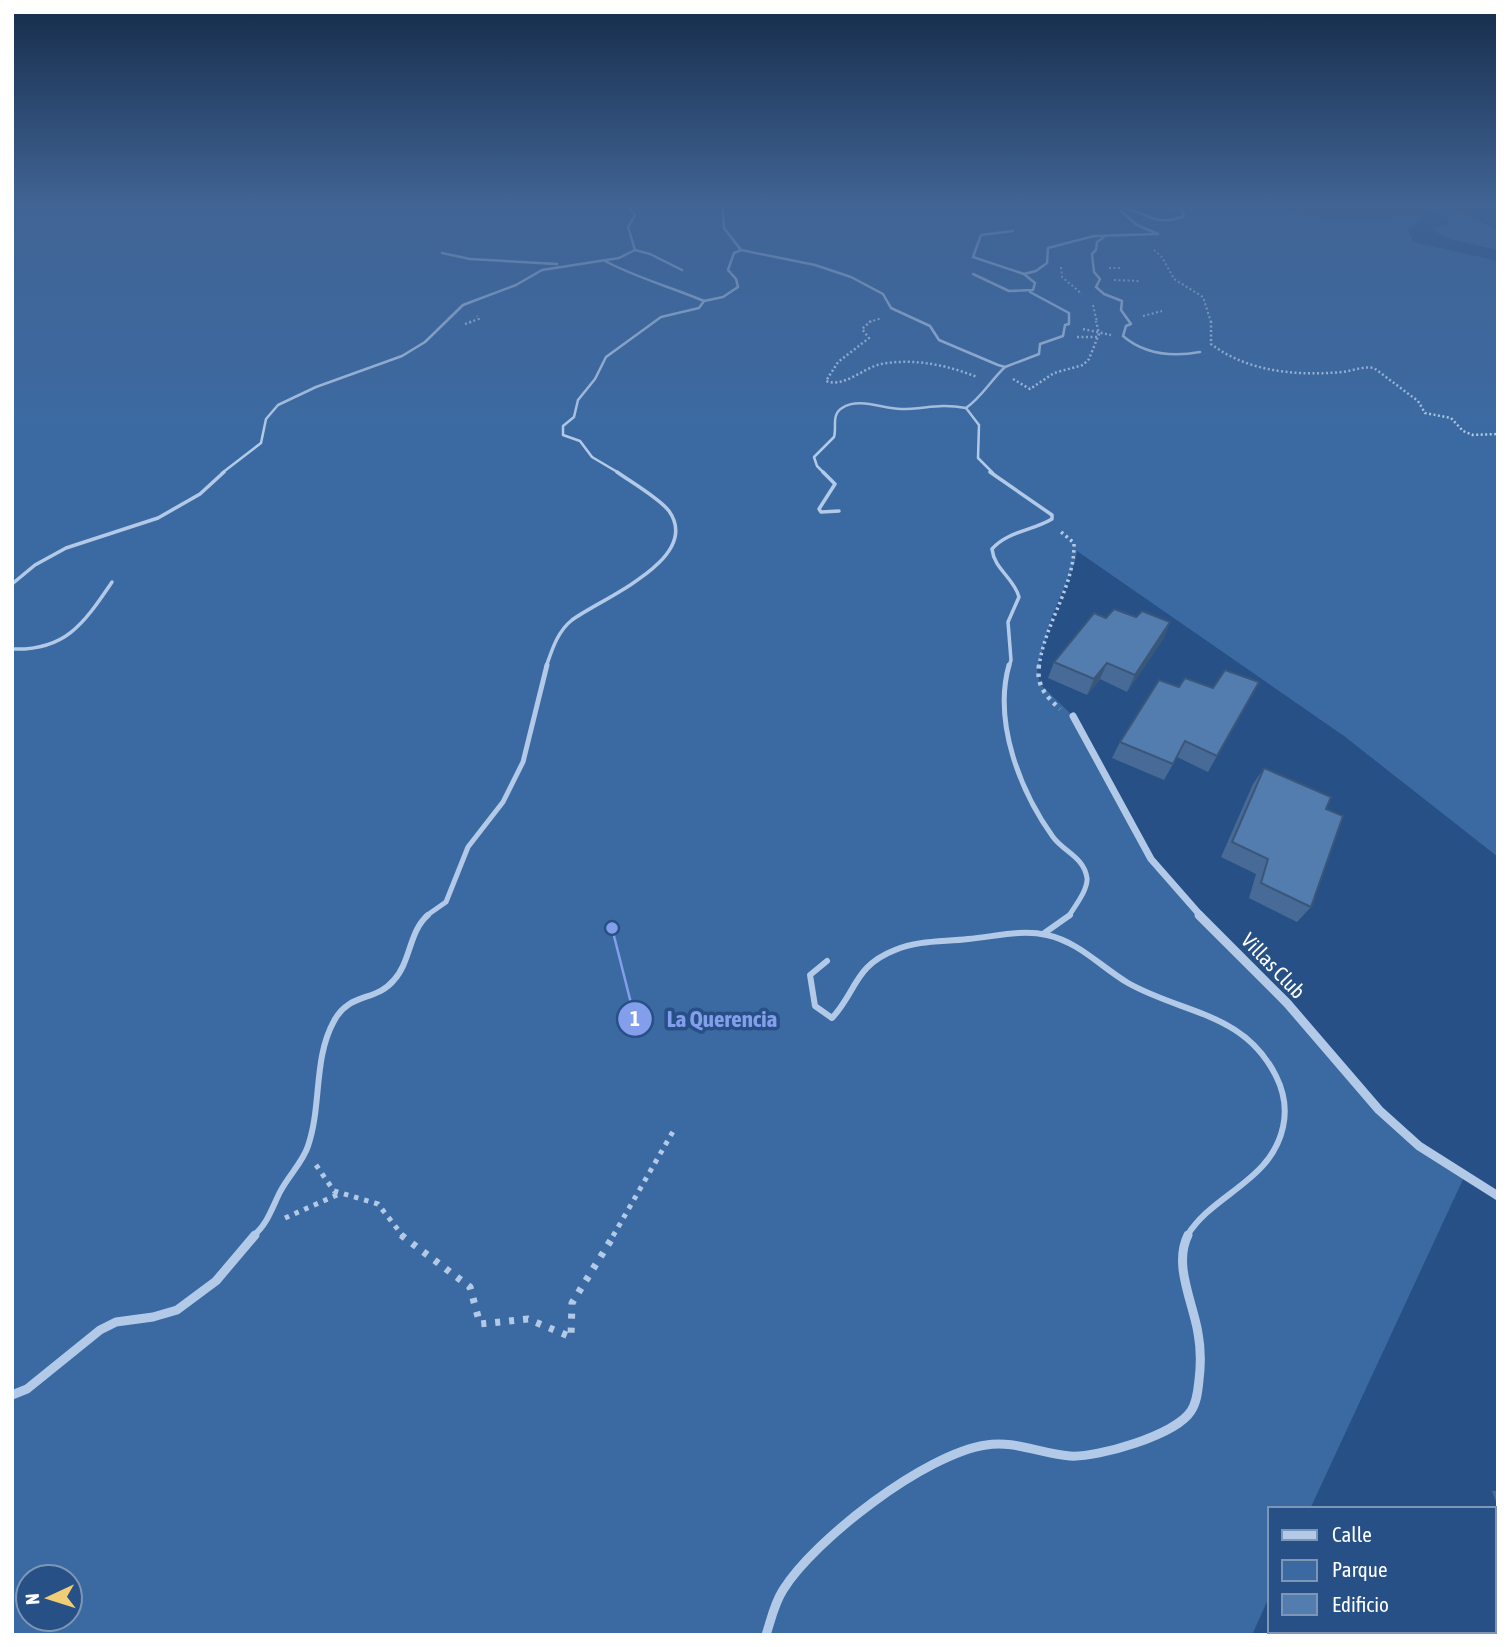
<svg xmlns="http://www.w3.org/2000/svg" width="1510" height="1647" viewBox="0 0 1510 1647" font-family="'Asap Condensed',sans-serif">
	<rect width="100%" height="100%" fill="#275086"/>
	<!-- green -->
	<g fill="#3b6aa2" fill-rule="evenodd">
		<path d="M12,204H1264C1297,215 1343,222 1378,219C1394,217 1404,212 1420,216L1421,221L1408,229L1413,242L1498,261V857L1344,736L1077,551L1075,562L1052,616L1037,670L1040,684L1073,716L1151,859L1335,1061L1419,1146L1465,1175L1310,1509H1270V1595L1252,1635H12ZM28,1577H70V1619H28Z"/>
		<polygon points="1392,204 1441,204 1497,229 1498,250 1446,238 1431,228 1447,225 1450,220 1421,207"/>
	</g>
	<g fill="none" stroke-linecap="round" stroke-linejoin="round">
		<!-- path-far5 -->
		<g stroke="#b2cae8" stroke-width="2" stroke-dasharray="2 2.5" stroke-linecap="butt">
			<polyline points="1492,204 1498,206"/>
			<polyline points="1154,250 1162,257 1174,279 1203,297 1211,322"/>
			<polyline points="1061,267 1062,277 1082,294"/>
			<polyline points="1109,268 1120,268"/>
			<polyline points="1114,280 1139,281"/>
			<polyline points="1093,305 1097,322"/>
			<polyline points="1143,316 1162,311"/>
			<polyline points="469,322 479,319 477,316"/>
			<polyline points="869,322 882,318"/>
		</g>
		<!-- path-far4 -->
		<g stroke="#b2cae8" stroke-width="2.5" stroke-dasharray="2 2.5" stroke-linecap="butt">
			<path d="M871,321L862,329L869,338L838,362L826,381C844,388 863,368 881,364C914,358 947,365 977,377"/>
			<path d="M1211,321V344C1248,372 1296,376 1342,372C1353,371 1362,366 1374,368L1418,401L1425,413L1451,418L1463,431L1473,435L1498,434"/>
			<polyline points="465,324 474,321"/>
			<polyline points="1083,329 1111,335"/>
			<polyline points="1077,337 1097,337"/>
			<polyline points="1013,379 1030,389 1054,373 1083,365 1089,359 1099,334 1096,321"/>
		</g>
		<!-- path-far3 -->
		<path stroke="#b2cae8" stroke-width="3.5" stroke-dasharray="2.5 3.5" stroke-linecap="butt" d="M1039,667C1044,624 1075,587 1074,543L1060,531"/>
		<!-- path-far2 -->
		<path stroke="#b2cae8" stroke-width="4.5" stroke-dasharray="3.5 5" stroke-linecap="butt" d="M1039,665C1036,686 1046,696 1060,709"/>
		<!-- path-far1 -->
		<g stroke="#b2cae8" stroke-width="5" stroke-dasharray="4.5 6" stroke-linecap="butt">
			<polyline points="316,1165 334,1191 378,1204 403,1236"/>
			<polyline points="285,1218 339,1194"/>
			<polyline points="613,1236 675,1128"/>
		</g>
		<!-- path -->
		<polyline stroke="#b2cae8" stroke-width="7" stroke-dasharray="5 9" stroke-linecap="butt" points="401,1235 470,1287 480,1324 528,1319 571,1337 572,1303 614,1235"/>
		<!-- service-far4 -->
		<g stroke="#b2cae8" stroke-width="2.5">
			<polyline points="722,204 724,228 741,250 815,265 851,277 883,294 891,308 930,326 939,340 998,365 1005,367 1039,354 1040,344 1063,336 1065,325 1069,324 1069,313 1030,292"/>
			<path d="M1104,237L1097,242L1096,250L1092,254L1094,272L1100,279L1096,287L1104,294L1122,301L1121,310L1131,324L1126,326L1123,336C1145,355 1172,357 1200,352"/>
			<polyline points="635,250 650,254 682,270"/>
			<polyline points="442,253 470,259 557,264"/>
			<path d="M605,261C637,278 671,287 704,301"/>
			<polyline points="973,274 1009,291 1033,290 1035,283 1024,274 973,257 981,235 1013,231"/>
			<path d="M1024,274L1036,271L1047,263L1048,248L1094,236L1158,234L1137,225L1121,211L1122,208C1149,212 1155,228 1184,216L1181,208H1170"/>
			<polyline points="222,473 261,443 266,419 278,405 316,387 402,356 425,342 463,305 516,285 542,270 619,258 635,250 628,227 635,215 626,204"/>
			<polyline points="619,473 592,457 580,441 563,435 563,426 574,417 578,400 595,379 606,357 661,317 699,308 704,301 723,297 738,287 736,279 728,270 734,253 741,250"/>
			<path d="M824,473L817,466L814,457L834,437C837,427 831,415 842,408C859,397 883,409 901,409C926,409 938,403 966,408"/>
			<path d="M993,473L978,458L979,425L966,408C982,397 991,380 1005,367"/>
		</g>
		<!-- service-far3 -->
		<g stroke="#b2cae8" stroke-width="3.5">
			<polyline points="823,472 835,484 819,509 821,512 839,511"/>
			<path d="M990,472L1052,515V519C1032,531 1008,531 992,549C994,569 1014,578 1019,597L1008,622L1011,660L1009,667"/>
			<polyline points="12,584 35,565 66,548 158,518 200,494 224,472"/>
			<path d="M12,649C66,651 84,623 112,582"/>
			<path d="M546,667C552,650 557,632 572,620C600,599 703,559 669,511C659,498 631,482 617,472"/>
		</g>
		<!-- service-far2 -->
		<g stroke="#b2cae8" stroke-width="5">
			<path d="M1009,665C993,722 1020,791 1053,837C1064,852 1084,857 1087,878C1088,890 1075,906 1069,916"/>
			<polyline points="426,916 446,902 468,847 503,802 523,762 547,665"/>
		</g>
		<!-- service-far1 -->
		<g stroke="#b2cae8" stroke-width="6">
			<polyline points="1043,934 1070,915"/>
			<path d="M827,961L810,975L815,1006L832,1018C857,991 854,966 895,950C919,940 943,942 968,939C994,937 1020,929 1047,935C1079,942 1101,967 1128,983C1183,1014 1244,1012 1276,1076C1284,1092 1287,1109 1283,1127C1271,1182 1212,1194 1187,1236"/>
			<path d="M253,1236C267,1225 272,1208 280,1192C288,1176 303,1162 308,1146C322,1105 313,1059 334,1021C349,992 376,1002 394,980C411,961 409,931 428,915"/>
		</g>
		<!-- service -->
		<g stroke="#b2cae8" stroke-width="9">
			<polyline points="12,1395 27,1389 100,1330 116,1322 153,1317 177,1310 216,1281 255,1235"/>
			<path d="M766,1635C771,1620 774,1604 783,1590C815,1539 925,1454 986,1445C1014,1440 1041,1454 1070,1456C1097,1458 1176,1435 1191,1411C1197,1402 1198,1390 1199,1380C1201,1364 1201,1349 1198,1333C1193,1302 1173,1265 1188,1235"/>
		</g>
		<!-- minor-far1 -->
		<polyline stroke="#b2cae8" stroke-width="7" points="1073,716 1151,859 1201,916"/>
		<!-- minor -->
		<polyline stroke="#b2cae8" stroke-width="9" points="1199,915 1287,1003 1379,1110 1419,1146 1498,1196"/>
	</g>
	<!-- wall -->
	<g fill="#476b96">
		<polygon points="1136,617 1170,622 1163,639 1127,692 1100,679 1087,695 1048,678 1054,662 1106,618"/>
		<polygon points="1179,687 1217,756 1208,772 1177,757 1164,780 1112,758 1120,742"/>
		<polygon points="1264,768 1326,809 1311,907 1297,922 1249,898 1256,874 1221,857 1253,784"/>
		<polygon points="1492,1491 1498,1491 1498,1507"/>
		<polygon points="1494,1525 1498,1525 1498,1635 1444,1635 1443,1631 1494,1631"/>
	</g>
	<!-- shaded-wall -->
	<g fill="#3a577a">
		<polygon points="1170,622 1163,639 1127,692 1135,675"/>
		<polygon points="1107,663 1100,679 1087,695 1094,679"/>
	</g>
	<!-- building -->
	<g fill="#537caf" stroke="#3a577a" stroke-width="2">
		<polygon points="1114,609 1136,617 1142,611 1170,622 1135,675 1107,663 1094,679 1054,662 1094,613 1106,618"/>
		<polygon points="1225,670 1259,682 1217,756 1185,741 1173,764 1120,742 1159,680 1179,687 1185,678 1213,688"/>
		<polygon points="1264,768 1331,797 1326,809 1343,816 1311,907 1261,883 1268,859 1232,842"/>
		<polygon points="1494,1525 1498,1525 1498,1563 1494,1554"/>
		<polygon points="1494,1591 1498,1592 1498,1635 1480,1635 1479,1631 1494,1631"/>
	</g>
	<!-- sky -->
	<linearGradient id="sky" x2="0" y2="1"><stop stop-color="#152c4a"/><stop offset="0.47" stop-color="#416495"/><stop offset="1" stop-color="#416495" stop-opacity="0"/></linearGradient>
	<rect width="1510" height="435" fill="url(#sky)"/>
	<g text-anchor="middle" stroke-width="7" stroke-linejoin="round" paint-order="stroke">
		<!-- street labels -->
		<g font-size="21" fill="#fff" stroke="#275086">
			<text transform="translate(1273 966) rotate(46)" y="7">Villas Club</text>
		</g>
	</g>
	<!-- callouts -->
	<path fill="none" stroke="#839eea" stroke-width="2.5" d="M612 928L635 1019"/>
	<g fill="#839eea" stroke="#275086" stroke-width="2.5">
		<circle cx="612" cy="928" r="7"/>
		<circle cx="635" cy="1019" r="18"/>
	</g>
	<g font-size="21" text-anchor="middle" font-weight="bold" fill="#fff">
		<text x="635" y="1026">1</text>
	</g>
	<g font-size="23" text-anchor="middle" font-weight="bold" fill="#839eea" stroke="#275086" stroke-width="7" stroke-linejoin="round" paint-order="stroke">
		<text x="722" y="1027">La Querencia</text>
	</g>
	<!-- border -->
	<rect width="1510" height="1647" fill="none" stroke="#ffffff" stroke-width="28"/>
	<!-- legend -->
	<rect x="1268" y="1507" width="228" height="126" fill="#275086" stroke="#7d96b6" stroke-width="2"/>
	<rect x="1282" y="1530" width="35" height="10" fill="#b2cae8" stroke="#7d96b6" stroke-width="2"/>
	<text x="1332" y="1542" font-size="21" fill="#ffffff">Calle</text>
	<rect x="1282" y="1560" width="35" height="21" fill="#3b6aa2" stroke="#7d96b6" stroke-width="2"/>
	<text x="1332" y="1577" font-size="21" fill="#ffffff">Parque</text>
	<rect x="1282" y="1594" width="35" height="21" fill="#537caf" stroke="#7d96b6" stroke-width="2"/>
	<text x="1332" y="1612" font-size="21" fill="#ffffff">Edificio</text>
	<!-- north arrow -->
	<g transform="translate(49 1598) rotate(266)"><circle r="33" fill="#275086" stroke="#7d96b6" stroke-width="2"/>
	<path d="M0-5L12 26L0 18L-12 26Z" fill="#f0cd77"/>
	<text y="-10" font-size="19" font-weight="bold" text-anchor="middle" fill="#ffffff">N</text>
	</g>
</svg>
